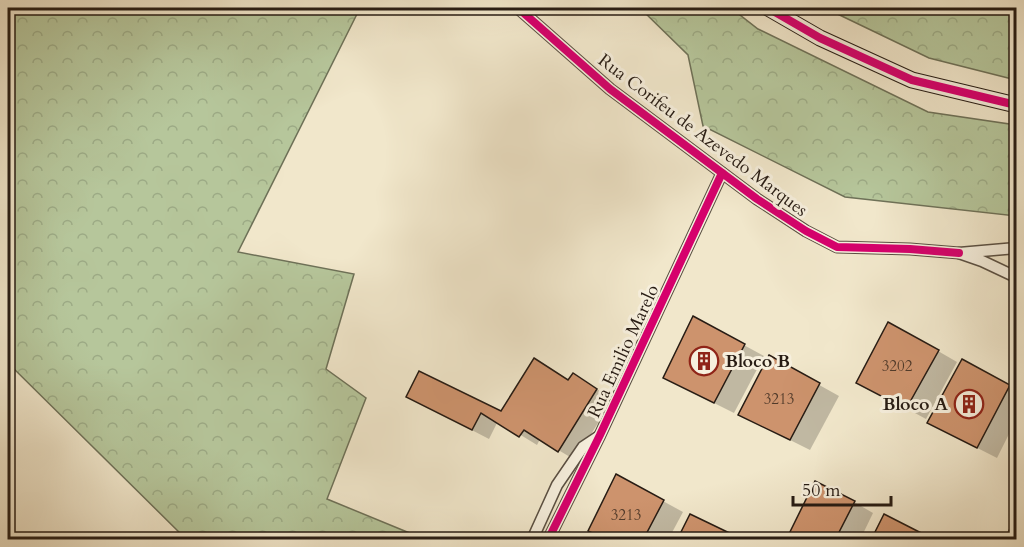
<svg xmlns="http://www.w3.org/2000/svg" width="1024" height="547" viewBox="0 0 1024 547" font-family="Cardo,serif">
	<defs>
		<pattern id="forest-crowns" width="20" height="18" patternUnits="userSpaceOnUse" patternTransform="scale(1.5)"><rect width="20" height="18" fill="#b6c69b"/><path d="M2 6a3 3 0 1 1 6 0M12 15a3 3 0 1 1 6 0" fill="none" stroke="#9caa85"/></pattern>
	</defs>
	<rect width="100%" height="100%" fill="#f1e7cb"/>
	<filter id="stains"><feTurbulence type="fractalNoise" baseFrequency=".00333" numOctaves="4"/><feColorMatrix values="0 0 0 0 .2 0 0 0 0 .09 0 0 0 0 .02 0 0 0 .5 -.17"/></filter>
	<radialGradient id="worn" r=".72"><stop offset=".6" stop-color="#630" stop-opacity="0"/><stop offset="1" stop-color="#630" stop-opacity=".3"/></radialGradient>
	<!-- forest -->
	<g fill="url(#forest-crowns)" stroke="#6e7158" stroke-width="1.5">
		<polygon points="8,8 360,8 238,252 354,274 326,369 366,398 327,499 412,534 410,539 186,539 8,363"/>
		<polygon points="640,8 731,8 758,29 928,112 1016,125 1016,216 845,197 703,126 688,55"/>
		<polygon points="825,8 1016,8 1016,80 929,58"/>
	</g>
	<!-- shadow -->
	<g fill="#0003">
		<polygon points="694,318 764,356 734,413 684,388"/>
		<polygon points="938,351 957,362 926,419 878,393"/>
		<polygon points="769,357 839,396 810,450 760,425"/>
		<polygon points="962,361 1016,390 1016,420 997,458 948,433"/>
		<polygon points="569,381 590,385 613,399 575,460 540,439 537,445 498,421 489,439 408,397 502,413"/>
		<polygon points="617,476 683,512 668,540 606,540"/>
		<polygon points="854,502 873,513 860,540 788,539"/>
		<polygon points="483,537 510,538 513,540 483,540"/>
	</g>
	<!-- building -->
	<g fill="#cd936d" stroke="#271c14" stroke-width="1.5">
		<polygon points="693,316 745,344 714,403 663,378"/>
		<polygon points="888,322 939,350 906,409 856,383"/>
		<polygon points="769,355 820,383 790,440 738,415"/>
		<polygon points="534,358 568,380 573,373 597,389 558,452 524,430 519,437 481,413 472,430 406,397 419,371 501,411"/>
		<polygon points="962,359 1010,385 977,448 927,423"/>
		<polygon points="616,474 664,500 643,540 607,540 588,531"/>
		<polygon points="815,481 855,501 835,540 786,540"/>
		<polygon points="690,514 744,540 677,540"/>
		<polygon points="884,514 935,540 871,540"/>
	</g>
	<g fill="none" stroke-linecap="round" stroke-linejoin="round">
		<!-- street casing -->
		<g stroke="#5a4f42" stroke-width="13">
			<g id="street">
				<polyline points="518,8 610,89 757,199 806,231 837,247 910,249 959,253"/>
				<polyline points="1016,248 959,253 982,261 1016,277"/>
				<polyline points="1016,258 1016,272"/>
				<polyline points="532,540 557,485 583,447 598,437"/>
				<polyline points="548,540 600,435 722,173"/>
				<polyline points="1011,540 1016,529"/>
			</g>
		</g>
		<!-- secondary casing -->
		<g stroke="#271c14" stroke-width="17">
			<polyline id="secondary" points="768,8 820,38 912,80 1016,105"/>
		</g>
		<!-- street -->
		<use href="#street" stroke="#f6efdd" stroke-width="10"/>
		<!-- secondary -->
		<use href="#secondary" stroke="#f6efdd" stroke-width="15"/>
		<!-- cycleway casing -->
		<g stroke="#f6efdd" stroke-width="11">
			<g id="cycleway">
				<polyline points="518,8 610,89 757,199 806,231 837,247 910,249 959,253"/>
				<polyline points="768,8 820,38 912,80 1016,105"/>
				<polyline points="548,540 600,435 722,173"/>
			</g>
		</g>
		<!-- cycleway -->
		<use href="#cycleway" stroke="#d6006c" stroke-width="8"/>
	</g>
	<!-- icons -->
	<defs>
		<g id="building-ring" transform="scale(1.5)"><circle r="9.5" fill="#f6efdd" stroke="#8f2418" stroke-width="1.5"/><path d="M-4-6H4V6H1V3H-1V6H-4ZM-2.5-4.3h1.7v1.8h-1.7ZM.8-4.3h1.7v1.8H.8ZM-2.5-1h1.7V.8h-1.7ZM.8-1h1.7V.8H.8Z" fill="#8f2418"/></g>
	</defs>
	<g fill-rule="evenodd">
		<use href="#building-ring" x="704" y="361"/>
		<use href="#building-ring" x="969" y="404"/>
	</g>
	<g text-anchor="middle" stroke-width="6" stroke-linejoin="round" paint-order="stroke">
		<!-- number labels -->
		<g font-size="15" fill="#503a2a">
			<text x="897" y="371">3202</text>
			<text x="779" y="404">3213</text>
			<text x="626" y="520">3213</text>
		</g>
		<!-- street labels -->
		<g font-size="18" fill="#271c14" stroke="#f6efdd">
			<text transform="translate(703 135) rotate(37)" y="6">Rua Corifeu de Azevedo Marques</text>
			<text transform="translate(623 351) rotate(-65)" y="6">Rua Emilio Marelo</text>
		</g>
		<!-- poi labels -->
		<g font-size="18" font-weight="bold" fill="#271c14" stroke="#f6efdd" text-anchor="start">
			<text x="725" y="367">Bloco B</text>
			<text x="948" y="410" text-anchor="end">Bloco A</text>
		</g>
	</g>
	<!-- margin -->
	<rect width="1024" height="547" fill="none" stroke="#f1e7cb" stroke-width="30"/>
	<rect x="9" y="9" width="1006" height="529" fill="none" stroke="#271c14" stroke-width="3"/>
	<rect x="15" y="15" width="994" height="517" fill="none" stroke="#271c14" stroke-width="1.5"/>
	<!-- scale -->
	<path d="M793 496v9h98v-9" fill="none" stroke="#271c14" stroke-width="3"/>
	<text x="802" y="496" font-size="18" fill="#271c14" stroke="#f6efdd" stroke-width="4.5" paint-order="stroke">50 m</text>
	<rect width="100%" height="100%" filter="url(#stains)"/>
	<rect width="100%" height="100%" fill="url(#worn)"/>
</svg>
